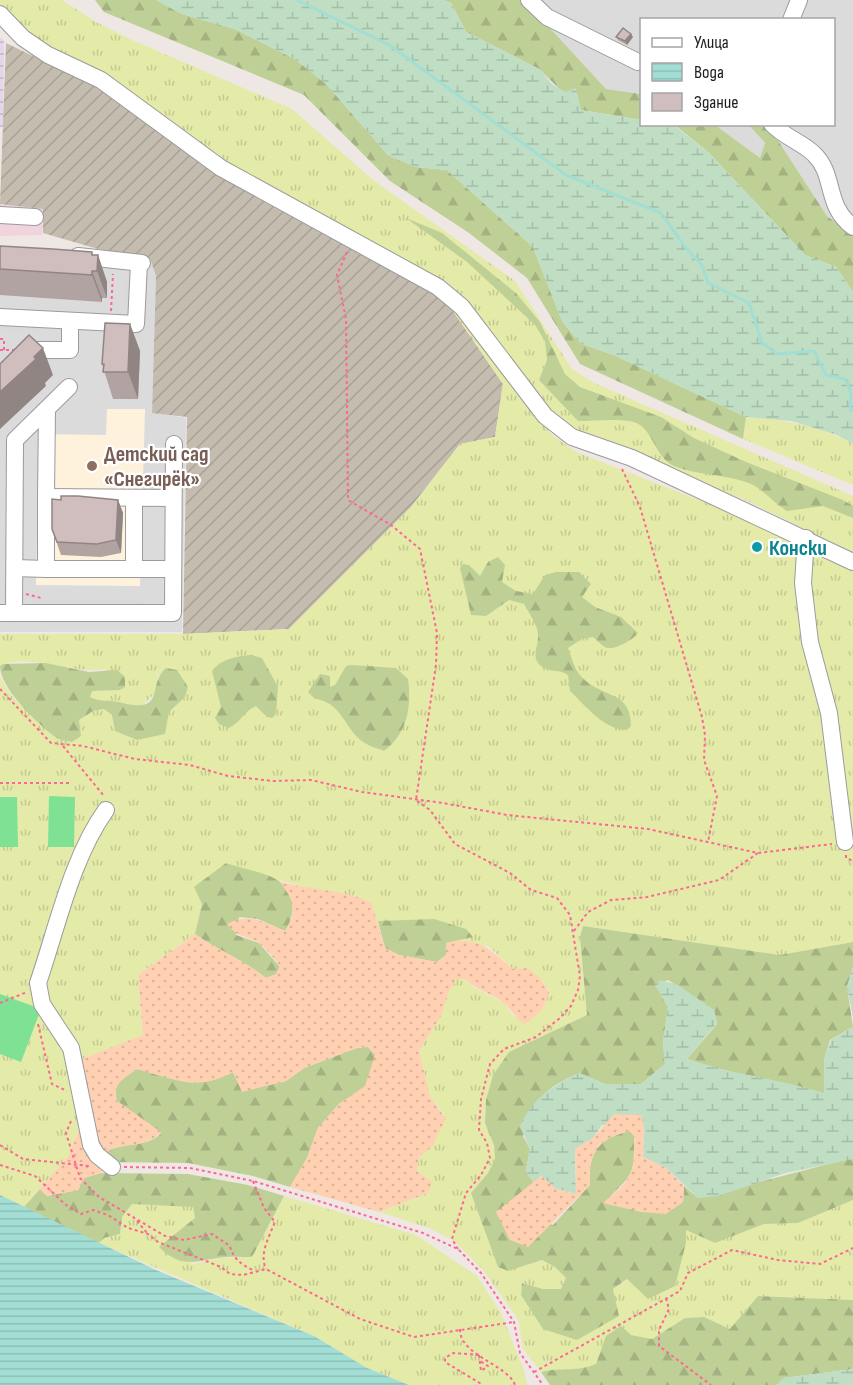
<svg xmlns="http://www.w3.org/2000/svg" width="853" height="1385" viewBox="0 0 853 1385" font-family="'Sofia Sans Condensed',sans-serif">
	<defs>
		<pattern id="industrial-grid" width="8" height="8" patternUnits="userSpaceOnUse" patternTransform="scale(1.5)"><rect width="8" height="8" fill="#e5d6e9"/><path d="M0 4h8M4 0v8" fill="none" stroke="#c4b7c7"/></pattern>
		<pattern id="construction-furrows" width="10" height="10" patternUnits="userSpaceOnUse" patternTransform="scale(1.5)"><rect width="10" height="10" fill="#c4bcaf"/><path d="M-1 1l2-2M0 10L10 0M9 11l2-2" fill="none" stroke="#a8a196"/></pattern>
		<pattern id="grass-tufts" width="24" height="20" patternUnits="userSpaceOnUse" patternTransform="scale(1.5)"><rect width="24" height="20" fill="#e4eba8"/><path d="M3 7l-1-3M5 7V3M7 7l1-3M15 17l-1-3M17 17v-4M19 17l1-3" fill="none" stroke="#c3c990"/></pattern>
		<pattern id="forest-firs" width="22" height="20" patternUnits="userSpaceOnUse" patternTransform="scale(1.5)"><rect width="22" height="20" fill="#bfd097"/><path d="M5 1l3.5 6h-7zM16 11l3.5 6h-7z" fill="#a4b282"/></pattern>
		<pattern id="wetland-marsh" width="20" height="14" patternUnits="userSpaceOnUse" patternTransform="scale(1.5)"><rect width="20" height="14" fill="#c0dec4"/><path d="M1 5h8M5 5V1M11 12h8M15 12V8" fill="none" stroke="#a5bea8"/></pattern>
		<pattern id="sand-dots" width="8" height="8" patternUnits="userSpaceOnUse" patternTransform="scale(1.5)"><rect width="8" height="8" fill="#ffd1b2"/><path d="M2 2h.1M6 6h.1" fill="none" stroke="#dab399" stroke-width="1.8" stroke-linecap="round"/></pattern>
		<pattern id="water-rules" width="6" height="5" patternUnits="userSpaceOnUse" patternTransform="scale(1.5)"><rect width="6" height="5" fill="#a3ded4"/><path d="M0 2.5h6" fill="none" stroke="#8cbeb6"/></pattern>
	</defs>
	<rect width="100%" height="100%" fill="#efe7e4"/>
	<!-- residential -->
	<g fill="#dcdbdc">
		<polygon points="520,0 853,0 853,235 827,216 768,125 834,124 834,20 642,20 641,94 606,89 548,26"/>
		<polygon points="715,125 750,125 765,144 760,159"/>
		<polygon points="0,247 150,257 156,276 152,412 186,418 182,632 0,632"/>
	</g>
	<!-- commercial -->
	<polygon fill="#f1d3dd" points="0,204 44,209 42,235 0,236"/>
	<!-- industrial -->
	<polygon fill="url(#industrial-grid)" points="0,37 4,41 3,127 0,127"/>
	<!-- education -->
	<polygon fill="#fff2dd" points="107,409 145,409 140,586 36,585 39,434 106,435"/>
	<!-- construction -->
	<polygon fill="url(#construction-furrows)" points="6,43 99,88 196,158 374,261 444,298 503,384 495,437 460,444 411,507 289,629 183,634 187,417 152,413 156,276 150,258 98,249 43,233 43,209 0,204"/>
	<!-- grass -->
	<g fill="url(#grass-tufts)">
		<polygon points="0,0 62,0 96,22 132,40 292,109 373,180 515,281 572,369 594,383 853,496 853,553 743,499 602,448 563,430 466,303 287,202 0,19"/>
		<path d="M444,298L552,435L576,452L735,514L853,569V942L780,955L583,926L580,937L587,1015L509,1052L493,1075L486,1100L485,1123L494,1145L495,1159L488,1173L471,1193L499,1267H521L542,1260L555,1267L566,1278L561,1289H543L522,1283L521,1295L613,1289L686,1243V1229L715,1243L764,1224L798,1223L853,1200V1300L758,1296L730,1329L704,1317L685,1318L652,1339L631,1335L602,1347L597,1364C577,1372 561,1367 541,1372L523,1349L518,1319L483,1270L454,1241L429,1228L379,1212L428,1193L416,1171L419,1157L432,1147L444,1114L430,1097L419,1051L441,1016L450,989L456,979H465L473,987L503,1002L514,1017L546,1004L549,991L540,978L513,969L488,946L399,955L355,896C310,890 269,878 226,863L202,904L195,934L138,975L143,1036L72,1063L91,1097L69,1155L24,1207L0,1195V676C15,711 47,723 81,736L79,720L93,711L104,709L112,715L115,731L137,740L185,697L158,675L157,691L142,706L95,699L90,697L91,691L120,690L105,669C75,675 27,652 0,666V634H183L289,629L411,507L460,444L495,437L503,384Z"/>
		<path d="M746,417C784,420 819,425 853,444V485L743,439Z"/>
		<polygon points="284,1196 416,1235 477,1276 501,1313 524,1370 527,1385 409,1385 367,1368 314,1336 99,1243 104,1238 120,1234 122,1217 132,1204 186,1205 193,1207 195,1218 160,1247 193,1264 219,1258 252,1257"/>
	</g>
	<!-- forest -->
	<g fill="url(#forest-firs)">
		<polygon points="95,0 156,0 182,14 235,29 295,59 327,85 388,155 416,167 447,170 533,247 562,321 580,343 616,356 746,417 743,439 580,364 527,278 469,233 390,181 304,95 104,12"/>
		<polygon points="443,0 520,0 548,26 606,89 641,94 641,120 581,110 539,69 466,32 451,3"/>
		<polygon points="668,125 715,125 760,158 765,143 749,125 768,125 827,216 853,235 853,292 836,267 805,255 708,152 676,126"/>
		<path d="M406,218L442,233L516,293L540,322L565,374L580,387L661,417L694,438L746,462L843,500L853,506V518L823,506L787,511C772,502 762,487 746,482C723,474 696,475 674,466C655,458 653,428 634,422C618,418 595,421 578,421L539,380L547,360L545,341L535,325L467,262Z"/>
		<path d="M498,557L505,565L502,582L516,591L533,594L545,575L556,572H579L591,584L582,597L595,607L621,617L638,633C634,639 617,649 609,648C603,648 597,640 593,637L582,639L568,648C574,663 573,669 586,681C603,697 631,691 631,726L627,730C603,729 587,707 570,691L568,675C560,669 550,673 541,666C530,657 539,646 538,635C538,625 528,612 524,604L509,600L486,616L471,615L460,568L463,564L469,565L480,576L488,562Z"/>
		<path d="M251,655L262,658L278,687L276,714L272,718L267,717L256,706C244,711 241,722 229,728L219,724L215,718L221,707L212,671C220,659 238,656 251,655Z"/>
		<path d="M46,663L89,672L117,670L125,677V687L120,690L92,691L90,697C99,702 109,700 119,702C168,715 146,685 166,668L177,670L188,687L185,697L169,712L165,734L137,740L115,731L112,715L104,709L93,711L79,720L81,736L72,742C66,741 58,740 54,736C36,722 0,688 0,666L3,664Z"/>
		<path d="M351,665L396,668L408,679C412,707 407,734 384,751C378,748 370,747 365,743C345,732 343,702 315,699L308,692L320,674L330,676V687L335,685L346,666Z"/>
		<path d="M226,863C240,868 268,873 279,881C297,894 295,916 285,931L258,919L239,917L236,935L259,943L280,967L277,974L266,978C242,959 219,951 195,934L202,904L194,887Z"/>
		<polygon points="434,919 466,929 473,937 446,943 446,955 437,962 399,955 385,948 378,921"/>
		<path d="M583,926L780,955L853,942V967L847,987L853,1027L830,1040L824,1060L825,1094C779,1079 732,1075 687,1059L717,1024L714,1010L668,980L656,985L668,1007L663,1042L665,1064L641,1084H605L579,1073C539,1091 540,1097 523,1136L530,1149L526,1171L534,1184L496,1212L553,1225L590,1185C588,1153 598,1138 630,1131L634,1136C635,1179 631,1174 604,1203L642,1212L683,1202L684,1186L698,1198L848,1159H853V1200L798,1223L764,1224L715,1243L686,1230V1243L675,1286L648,1299L627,1279L613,1289L619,1316L577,1340L543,1329L521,1295L522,1283L543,1289H561L566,1278L555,1267L542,1260L508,1271L498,1267L471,1193L488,1173L495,1159L494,1145L485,1123L486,1100L493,1075L509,1052L587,1015L580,937Z"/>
		<path d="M368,1047L376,1055L365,1087L339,1104L318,1128L307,1158L290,1187L253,1176L188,1163L105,1162L102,1155C119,1140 146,1150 161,1133L117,1101C112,1083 123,1079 137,1069C176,1079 195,1092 233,1072L242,1091L286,1081L304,1068L357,1048Z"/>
		<path d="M101,1173L188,1174L248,1185L284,1196L252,1257C241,1257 229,1256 218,1258C192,1262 181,1268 159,1247L195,1218L193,1207L132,1204L122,1217L120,1234L104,1238L99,1243L24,1207L40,1189L47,1196L78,1190L84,1178Z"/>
		<path d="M758,1296L853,1300V1369L784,1378L776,1385H550L541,1372C561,1367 577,1372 596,1364L606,1336L621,1326L631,1335L652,1339L685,1318L704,1317L730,1329Z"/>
	</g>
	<!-- wetland -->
	<g fill="url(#wetland-marsh)">
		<polygon points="156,0 443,0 451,3 466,32 539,69 552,84 565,92 576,88 581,110 641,120 642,124 675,126 708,152 805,255 836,267 853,292 853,444 837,435 791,421 746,417 616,356 580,343 562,321 533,247 447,170 416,167 388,155 327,85 295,59 235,29 182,14"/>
		<polygon points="853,967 853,1017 847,987"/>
		<path d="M661,980L678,985L714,1010L717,1023L687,1059C732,1075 779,1079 824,1093V1060L831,1040L853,1027V1159L786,1173L718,1196L698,1198L666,1168L643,1157L644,1127L602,1125L593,1138L575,1149L576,1194L556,1189L541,1176L534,1184L526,1171L530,1149L520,1126C533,1098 552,1086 579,1073L605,1084H641L665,1064L663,1042L668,1007L655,985Z"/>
		<polygon points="853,1369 853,1385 776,1385 783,1378"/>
	</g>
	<!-- sand -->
	<g fill="url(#sand-dots)">
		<path d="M280,882C310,889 343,890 371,902L385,948L399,955L437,962L446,955V943C477,935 490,950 513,969L528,968L540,978L549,992C545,1008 538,1016 524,1024C515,1018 511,1009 503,1002C492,993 477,991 465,979H456L450,989L441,1016L419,1051L430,1097L446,1119L432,1147L419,1157L417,1171L432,1182L428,1193L379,1212L290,1187L307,1158L318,1128L339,1104L365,1086L375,1055L368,1047L357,1048L304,1068L286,1081L242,1092L233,1072C196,1092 175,1079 137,1069C123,1079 112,1083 117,1101L161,1132C146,1150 119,1140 102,1155L105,1162L101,1173L84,1178L78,1190L47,1196L40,1189L69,1155L91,1098L72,1063L143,1035L138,975L195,934C219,951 242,959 266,978L276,974L280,966C274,959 268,950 260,944C246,934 240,940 227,924C248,912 265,922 285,931C299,910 293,900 280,882Z"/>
		<path d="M614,1114L641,1115L644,1126L643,1157L666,1168L684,1186L683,1202L666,1214L642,1212L603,1203C632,1180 636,1172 634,1136L630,1131C598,1138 588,1153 590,1185L528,1247L510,1240L496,1212L541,1176L556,1189L576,1194L575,1149L593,1138Z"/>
	</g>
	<!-- pitch -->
	<g fill="#7fe194">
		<polygon points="49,796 75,797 74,847 48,847"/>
		<polygon points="0,797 17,797 18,847 0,847"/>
		<polygon points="0,994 41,1009 21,1062 0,1054"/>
	</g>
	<!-- parking -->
	<g fill="#dadada">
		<polygon points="124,277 132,277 130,309 123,309"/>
		<polygon points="0,322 40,324 40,333 0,331"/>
		<polygon points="18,442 26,442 25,561 17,561"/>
		<polygon points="33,600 148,601 147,609 33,608"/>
		<polygon points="41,619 147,619 148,627 41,627"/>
	</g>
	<!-- water -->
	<polygon fill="url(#water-rules)" points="0,1195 156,1270 314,1336 367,1368 409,1385 0,1385"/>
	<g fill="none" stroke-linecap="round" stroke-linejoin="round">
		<!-- stream -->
		<polyline stroke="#a3ded4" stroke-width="3" points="297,0 391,46 566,175 661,213 685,247 702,265 708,283 749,303 762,343 777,354 814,351 826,375 845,379 851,393 850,410 853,411"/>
		<!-- minor casing -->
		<g stroke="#9b9b9b" stroke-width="18">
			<g id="minor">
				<polyline points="529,0 547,17 638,62"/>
				<polyline points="0,14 23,38 48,55 101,80 221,168 438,287 462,307 545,416 572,437 632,458 853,562"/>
				<polyline points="791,20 799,0"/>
				<path d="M772,124C784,137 802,142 814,154C836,175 824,205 853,227"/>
				<polyline points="0,215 35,217"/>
				<polyline points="78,256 142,263"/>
				<polyline points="0,317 136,324 139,263"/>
				<polyline points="0,386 36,350 70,350 70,321"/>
				<polyline points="46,497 47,409"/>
				<polyline points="806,538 803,583 810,642 829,713 845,842"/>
				<polyline points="15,568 46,569 46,497 173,498"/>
				<polyline points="46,569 173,569"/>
				<polyline points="134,569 134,498"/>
				<polyline points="0,613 173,613 174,444"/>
				<polyline points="14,613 15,440 69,387"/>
				<path d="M106,810C72,857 57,928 38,983L42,1004L71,1048L91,1145L97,1155L112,1167"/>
			</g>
		</g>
		<!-- path -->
		<g stroke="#fe6793" stroke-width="2" stroke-dasharray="3 3" stroke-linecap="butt">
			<polyline points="347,252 337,275 346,319 348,500 391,525 420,549 437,633 436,665 416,800 430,810 455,844 510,873 531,890 557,898 570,915 580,976 578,990 571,1006 560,1018 536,1037 504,1049 490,1064 481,1099 479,1130 487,1143 490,1158 481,1175 466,1193 452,1239 458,1249"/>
			<polyline points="111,311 113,274"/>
			<polyline points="0,339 4,339 4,350"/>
			<polyline points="0,350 15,350"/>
			<polyline points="622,469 640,507 702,717 705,735 704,760 717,796 708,842"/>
			<polyline points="26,594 41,598"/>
			<polyline points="0,689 51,743 83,746 135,759 190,765 228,776 273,781 311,780 362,792 443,803 507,815 648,829 758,853 832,844"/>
			<polyline points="63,746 104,796"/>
			<polyline points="0,783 71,783"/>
			<polyline points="846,855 846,858 853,861"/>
			<polyline points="574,931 588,912 611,900 647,897 719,880 758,853"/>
			<polyline points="0,1003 27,992"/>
			<polyline points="38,1024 52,1084 67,1091"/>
			<path d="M71,1121L66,1133L80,1178L99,1197L165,1236L184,1240L212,1234L230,1246C233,1260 244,1266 255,1271"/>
			<polyline points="0,1145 23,1159 89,1166"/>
			<polyline points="0,1165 35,1176 66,1205 81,1214 93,1210 108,1215 128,1228 148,1234 158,1242 221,1267 230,1274 243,1275 266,1269 360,1319 414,1337 514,1322"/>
			<polyline points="124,1167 190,1168 253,1181 423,1233 458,1249 481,1273 514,1322 520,1353 543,1385"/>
			<path d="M253,1181L264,1208L275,1222C269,1237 259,1254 266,1269"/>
			<polyline points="137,1221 147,1233"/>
			<polyline points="666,1298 669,1309 659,1330 659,1346 711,1385"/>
			<path d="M460,1329C459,1355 508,1365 515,1385"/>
			<polyline points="479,1355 453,1353 445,1358 445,1362 483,1385"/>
			<polyline points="479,1355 481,1371 488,1366 480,1361"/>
			<polyline points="534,1372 680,1291 688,1273 732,1250 778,1260 820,1264 853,1248"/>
		</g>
		<!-- minor -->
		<use href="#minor" stroke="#fff" stroke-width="16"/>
	</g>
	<!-- wall -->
	<g fill="#b2a3a3">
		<polygon points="616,37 633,37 627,45 618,40"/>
		<polygon points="0,246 98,255 107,282 107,298 102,298 102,302 0,295"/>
		<polygon points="130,324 140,351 138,399 113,399 102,364"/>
		<polygon points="118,500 123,513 121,553 101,557 61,555 52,529"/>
	</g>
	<!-- shaded-wall -->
	<g fill="#918584">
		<polygon points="631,34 633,37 627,45 625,41"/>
		<polygon points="92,252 97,265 98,255 107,282 107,298 97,271"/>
		<polygon points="92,271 102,298 102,302 92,275"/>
		<polygon points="130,324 140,351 138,399 128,372"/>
		<polygon points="43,348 53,375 45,383 46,386 0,429 0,392"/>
		<polygon points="118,500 123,513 121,553 116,540"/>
	</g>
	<!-- building -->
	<g fill="#cfbebd" stroke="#918584" stroke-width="1.5">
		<polygon points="623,28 631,34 625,41 616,37"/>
		<polygon points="0,246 53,249 92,252 92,255 98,255 97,271 92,271 92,275 0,269"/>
		<polygon points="105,323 130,324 128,372 103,372 104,364 102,364"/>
		<polygon points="29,335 43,348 34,357 36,359 0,392 0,364"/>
		<polygon points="61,496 78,496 118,500 116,540 97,544 57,542 52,529 52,499 61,500"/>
	</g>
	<!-- markers -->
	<circle fill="#8d6e63" stroke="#fff" stroke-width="2" cx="92" cy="466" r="6"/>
	<circle fill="#0f9aa8" stroke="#fff" stroke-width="2" cx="757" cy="547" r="6"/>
	<g text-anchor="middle" stroke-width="4.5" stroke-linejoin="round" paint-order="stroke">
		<!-- education labels -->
		<g font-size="22" font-weight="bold" fill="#785e54" stroke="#fff" text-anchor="start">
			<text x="104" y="461">Детский сад<tspan x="104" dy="25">«Снегирёк»</tspan></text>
		</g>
		<!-- culture labels -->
		<g font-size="22" font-weight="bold" fill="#0d838f" stroke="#fff" text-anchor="start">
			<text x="769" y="555">Конски</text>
		</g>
	</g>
	<!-- legend -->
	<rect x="640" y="18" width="195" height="108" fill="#ffffff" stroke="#a5a5a5" stroke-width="1.5"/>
	<rect x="652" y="38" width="30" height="9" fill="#ffffff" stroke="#a5a5a5" stroke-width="1.5"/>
	<text x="694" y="48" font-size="18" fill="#1e1e1e">Улица</text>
	<rect x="652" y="63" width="30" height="18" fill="url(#water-rules)" stroke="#a5a5a5" stroke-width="1.5"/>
	<text x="694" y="78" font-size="18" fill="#1e1e1e">Вода</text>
	<rect x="652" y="93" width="30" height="18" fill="#cfbebd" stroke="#a5a5a5" stroke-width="1.5"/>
	<text x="694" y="108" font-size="18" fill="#1e1e1e">Здание</text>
</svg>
